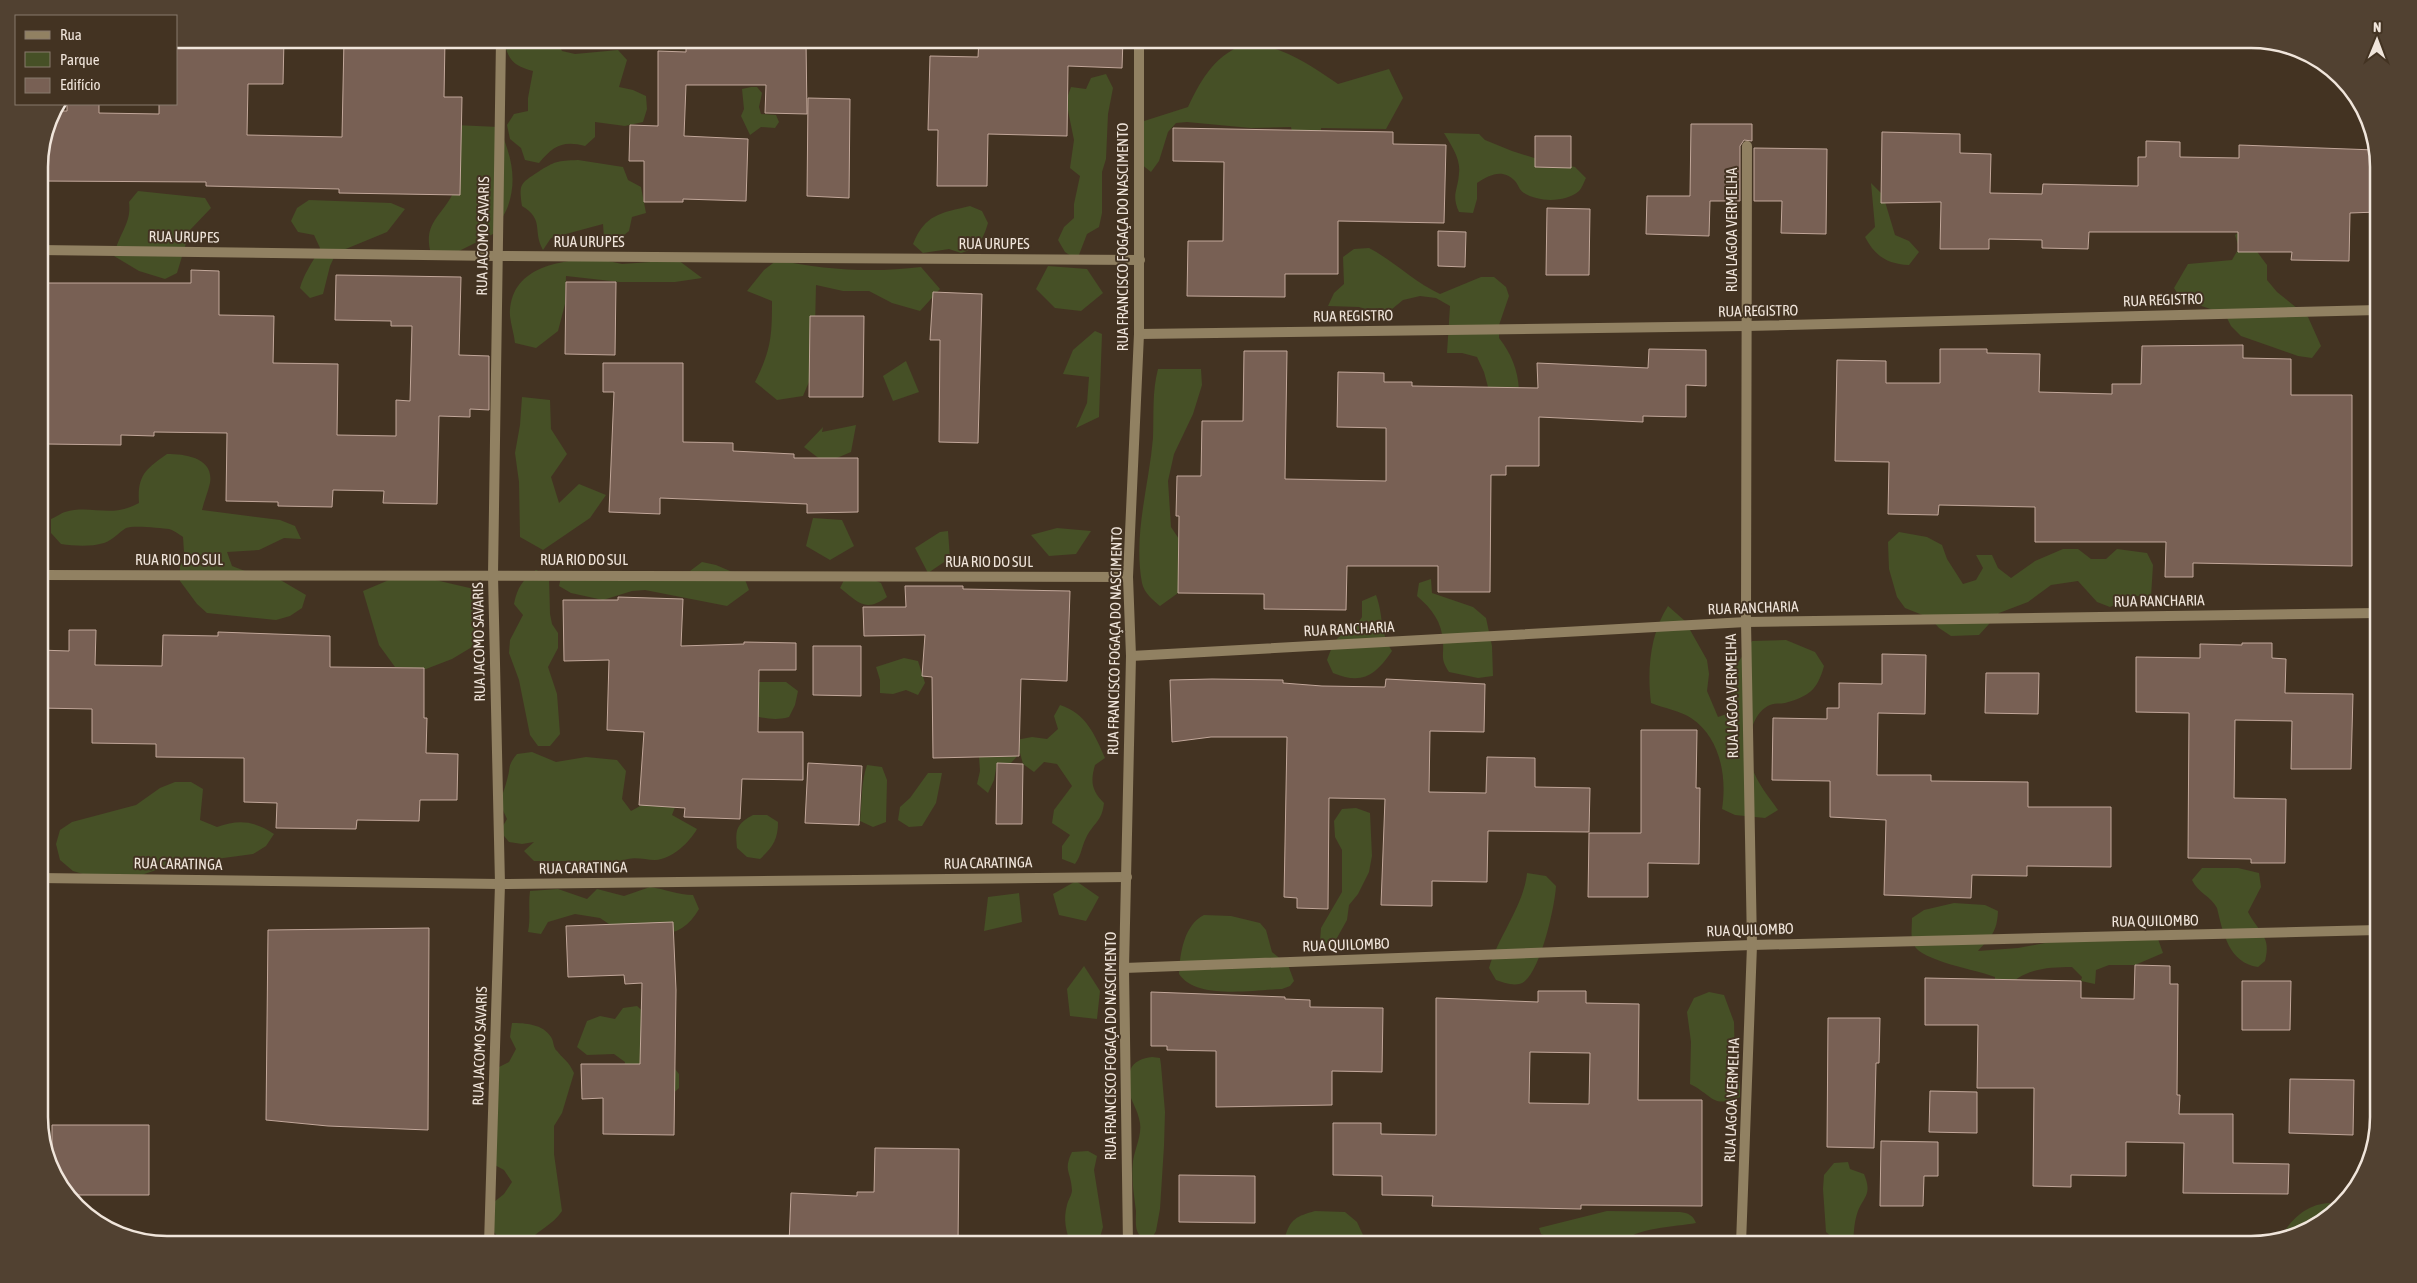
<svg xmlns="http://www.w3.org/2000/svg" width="2417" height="1283" viewBox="0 0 2417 1283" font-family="'Asap Condensed',sans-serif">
	<rect width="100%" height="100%" fill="#433322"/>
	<!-- green -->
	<g fill="#465026">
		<path d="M508,39H556L562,51L575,54L618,50L627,60L619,87L633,90L646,96L647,109L643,122L625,126L595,122V137L585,146C563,140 553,146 539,163L525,160L521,148L510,139L507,125L514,114L528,111V98L533,71C517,67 509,62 505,45Z"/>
		<path d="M1249,42C1288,50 1306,62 1338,84L1389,69L1403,98L1386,129L1321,128L1320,157L1294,143L1291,127L1251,128L1187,122L1176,123L1168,132L1159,161L1151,172L1141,164V122L1188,107C1203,76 1215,55 1249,42Z"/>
		<polygon points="1106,74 1113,88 1108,114 1106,159 1102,172 1102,213 1099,227 1087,234 1077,260 1065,252 1058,240 1064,227 1074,218 1074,204 1080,176 1070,168 1074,140 1066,101 1071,87 1086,89 1091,78"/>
		<polygon points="751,87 757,87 762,93 759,107 761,114 776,115 779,122 775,128 761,127 750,135 741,116 744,109 742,89"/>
		<path d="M455,125L499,127C510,153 518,177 508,206C505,215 498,223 495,233L457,252L431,254C422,222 443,216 454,191C459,182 455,138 455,125Z"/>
		<path d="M1444,133L1479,134L1485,140L1512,151L1544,161L1575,167L1586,178C1584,182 1582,188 1579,191C1565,203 1538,202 1524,193C1519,190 1518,184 1515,181C1503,168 1489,175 1477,183V199L1473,213L1459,212C1451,194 1458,191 1459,173C1461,159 1451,145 1444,133Z"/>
		<path d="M578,160L623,167L628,180L641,187L646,213L632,217L629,231L618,240L604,238L603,224L551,238L543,250C532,230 545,220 522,206C519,183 520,184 538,172C555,161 557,161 578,160Z"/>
		<path d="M1871,183L1883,195L1895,235L1909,241L1919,252L1909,265C1887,264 1875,256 1865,237L1875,227Z"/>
		<path d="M138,191L205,198L211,208L190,230L177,273L165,279L139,271L114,256C118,234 132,224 129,202Z"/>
		<path d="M309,200L391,203L405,209L387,232L336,253L330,266L323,294L310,298L300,288C304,273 313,262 320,248L314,235L298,232L291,221L297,208Z"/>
		<path d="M970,206L982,211L988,223C983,240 978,248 961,253L949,249L923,253L913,244C925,214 941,213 970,206Z"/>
		<polygon points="2246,226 2258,253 2267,265 2267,280 2277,292 2308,317 2321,346 2312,358 2298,356 2241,336 2231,326 2225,314 2181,299 2174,288 2188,264 2232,260 2239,248 2235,235"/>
		<path d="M1369,248C1394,261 1414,282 1440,294L1481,277H1494L1506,287L1509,296L1499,325V338C1511,353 1518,370 1519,390L1488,387L1484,372L1477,357L1462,353H1447L1450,306L1436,298L1420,296L1403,300L1392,309L1375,312L1359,307L1328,306L1334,293L1344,284L1343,257L1354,249Z"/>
		<path d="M595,258L622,264L678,260L702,278L675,282H620L566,276L565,304L558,331L536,348L515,343C514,334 511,325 510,316C509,267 558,261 595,258Z"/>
		<path d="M777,260C824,270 873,273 921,267L940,289L920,311L892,303L869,291H843L816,285L814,370L803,396L777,400L755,382C771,350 772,337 772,301L747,291L764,270Z"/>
		<polygon points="1048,266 1087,269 1103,293 1081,311 1055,308 1036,289"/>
		<polygon points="1095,331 1102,334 1099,417 1076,428 1087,403 1089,377 1063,374 1073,350"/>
		<polygon points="906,361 919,392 893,401 883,376"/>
		<path d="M1158,369H1201L1202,385L1193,414L1174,454L1168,481L1171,527L1179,539L1178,593L1160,606C1153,600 1144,593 1142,583C1133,534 1149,486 1153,438C1154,414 1152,392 1158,369Z"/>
		<polygon points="522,397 550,400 551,429 567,454 551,477 559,503 579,484 606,495 590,518 543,550 520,537 519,482 515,453 520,425"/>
		<polygon points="856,425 851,452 825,463 804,447 823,427 822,432"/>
		<path d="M167,454C186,454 214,458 210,483C208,492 204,501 202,510L280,520L295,526L301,539L284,538L259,550L227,552L232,566L245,571L277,578L306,595L302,608L290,616L276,620L207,613L197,604L180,581V567L184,552L183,537C179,534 173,530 169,529C161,528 133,525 126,528C118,533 113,540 104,543C90,547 75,546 61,544L51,533V519C56,517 61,513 65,512C91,504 111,519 139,503C137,475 146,469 167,454Z"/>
		<polygon points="813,518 842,520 854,546 830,560 806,546"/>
		<polygon points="1057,528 1091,531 1076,554 1049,556 1031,535"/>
		<polygon points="948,531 950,558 928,573 915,548 940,532"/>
		<polygon points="1899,532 1927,537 1942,545 1947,559 1963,584 1976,580 1983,568 1976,555 1992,555 1998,568 2011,578 2035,561 2063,549 2078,549 2091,559 2106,559 2117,549 2147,553 2153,565 2151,597 2136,596 2110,607 2097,602 2078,581 2051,585 2028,602 1999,613 1979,635 1951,636 1939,628 1930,618 1905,608 1897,597 1889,569 1888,542"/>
		<polygon points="702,562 716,565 744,577 749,590 727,606 645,590 632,591 603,600 571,593 559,586 562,573 675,573 690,571"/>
		<path d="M536,570L549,576L550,614L552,624L558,633V648L548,667L557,694L560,734L550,746H538L530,735L519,680L509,653L510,640L523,615L514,604C517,588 523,579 536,570Z"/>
		<polygon points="418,576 474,589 478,617 477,644 452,659 426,669 395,667 379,645 363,591 389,580"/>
		<path d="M846,576L867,577L881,583L887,597C865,613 858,602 840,588Z"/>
		<path d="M1431,579L1432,593L1473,607L1486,618L1492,646L1493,676L1478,678L1449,672C1440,658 1444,657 1443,642C1442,622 1432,609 1417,596L1419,583Z"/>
		<path d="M1376,595C1384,617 1379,630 1392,651C1375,676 1362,685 1333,673L1327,660C1334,642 1336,635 1354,629L1362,617V601Z"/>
		<path d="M1668,606L1685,621L1707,660L1709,674L1707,691L1718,717L1732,712L1730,683L1734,669L1752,641L1786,640L1815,652L1824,666C1817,691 1809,696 1785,703C1780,704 1774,703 1770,705C1749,714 1746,748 1752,767C1757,783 1769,797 1778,810L1765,818L1735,815L1722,809C1727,778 1721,738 1691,718C1681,711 1663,708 1651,703C1647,670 1650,634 1668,606Z"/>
		<polygon points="904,658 918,661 925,683 918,695 906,690 893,694 880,693 880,680 876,667"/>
		<path d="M756,682H786L798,691L795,705L789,717C771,722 760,716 742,714Z"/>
		<path d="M1060,705C1086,713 1095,735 1105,758L1095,765C1090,782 1092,791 1104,803C1102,822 1093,823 1086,838C1081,848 1082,854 1075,864L1062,859V846L1070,835L1052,823L1054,810L1072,786L1057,764L1044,762L1034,772L1023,764L1020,753L1011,763H997L994,780L988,793L977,784L980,771L979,757L989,745L1032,737L1047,739L1058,729L1054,716Z"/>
		<path d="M532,752L556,762L586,757L617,760L626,771L622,799L631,811L644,804L677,802L672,815L697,829C689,843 672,859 655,860C646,860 637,857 628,859C613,862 603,869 587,870L576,861H534L524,851L534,842L522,844L509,842L500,831L507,819C497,798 502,800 507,780C511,767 507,766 517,754Z"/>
		<path d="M867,765L882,767L887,780L886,822L873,827L860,821C862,802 861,782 867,765Z"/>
		<polygon points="928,773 942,773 936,803 922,826 909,827 898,820 900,807 910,798"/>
		<path d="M175,782H191L203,789L200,820L217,827C239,819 255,821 274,834L266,846L253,854L194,862H179L133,878L86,875L73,871L60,860L56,844L60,830L72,822L136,805L160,788Z"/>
		<polygon points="1356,808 1370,813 1372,856 1369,872 1358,894 1349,905 1347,920 1333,945 1320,942 1321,928 1342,892 1342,850 1335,837 1334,821 1342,809"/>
		<path d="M753,815H767L778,822C778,839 773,847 760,859L747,857L737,848C735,830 736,824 753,815Z"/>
		<path d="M2202,868H2238L2259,873L2261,887L2248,912C2258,932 2272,936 2265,961L2258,967C2229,963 2223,933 2217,908C2211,896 2198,893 2192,880Z"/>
		<path d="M1527,873L1546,876L1556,886C1555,906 1541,968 1525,981C1517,988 1505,983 1496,980L1489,968C1498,937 1524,905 1527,873Z"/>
		<polygon points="1076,881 1099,897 1086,921 1059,915 1053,894"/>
		<path d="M650,887C665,889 678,895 693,895L699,909C687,930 671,937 648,933L639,923L625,929L612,926L600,918L575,914L548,922L541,934L528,932C531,918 528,906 530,891L558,889L587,899L597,889L624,896Z"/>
		<polygon points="1019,893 1022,922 984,931 988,897"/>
		<path d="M1954,903L1985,905L1998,911C1997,933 1991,936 1978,951L2018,948L2050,942L2158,939L2163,953L2135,965H2109L2096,970L2095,984L2081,981L2082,977L2072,967C2053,967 2034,968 2018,978C2008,985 2007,989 1995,993V977C1978,970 1921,961 1914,945C1910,937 1912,927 1912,918L1924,910Z"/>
		<path d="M1204,915L1231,916L1260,923L1266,930L1272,952L1288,965L1294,981L1290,986L1282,989C1254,990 1196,1000 1179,974C1180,953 1184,925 1204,915Z"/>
		<polygon points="1084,966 1100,991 1097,1019 1070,1016 1067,989"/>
		<path d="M1709,992L1724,995L1734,1022L1735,1068L1740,1083V1097C1712,1109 1713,1095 1690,1084L1691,1042L1687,1012L1694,998Z"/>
		<path d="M637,1006C658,1023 661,1054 679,1074V1088L669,1097L623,1077L625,1062L614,1054L587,1055L577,1047L587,1021L600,1016L615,1019L623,1008Z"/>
		<path d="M512,1023C525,1023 543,1024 551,1037C554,1041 553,1048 557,1051C565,1061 568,1060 574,1073L562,1113L554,1126V1154L562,1211C552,1226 536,1231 526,1244H504L492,1230L494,1202L504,1194L512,1182L504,1170L491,1163L497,1068L509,1062L516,1049L510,1037Z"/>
		<path d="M1152,1057L1160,1058L1161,1065L1165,1112L1164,1146L1160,1209L1156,1231L1152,1238C1133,1240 1136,1224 1136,1211C1134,1194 1131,1178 1133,1161C1135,1149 1142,1134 1140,1123C1137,1103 1123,1095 1130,1071C1133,1061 1143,1058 1152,1057Z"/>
		<path d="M1088,1151L1097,1156L1094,1170L1103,1227L1098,1244H1071C1066,1232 1063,1219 1067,1205C1068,1200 1072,1195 1072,1190C1071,1171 1063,1171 1072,1152Z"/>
		<path d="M1848,1162L1850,1169L1864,1174C1873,1196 1863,1196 1857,1214C1854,1223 1854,1233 1853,1242H1838L1826,1232L1823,1189L1824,1175L1834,1163Z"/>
		<path d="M2330,1203L2333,1209L2321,1223L2246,1244L2255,1239L2283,1233C2295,1216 2308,1204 2330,1203Z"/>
		<path d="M1315,1211L1345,1212L1357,1222L1363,1235L1359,1244H1302L1285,1237C1290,1219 1297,1216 1315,1211Z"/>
		<path d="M1607,1211L1680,1212C1688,1213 1693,1215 1696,1223C1676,1227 1633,1227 1622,1244H1567L1541,1234L1539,1228Z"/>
	</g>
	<!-- building -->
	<g fill="#786054" stroke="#c2a79a" fill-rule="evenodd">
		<polygon points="176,39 284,39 283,84 248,84 247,135 342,137 344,39 445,39 444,97 462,97 460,195 339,193 339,189 206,186 206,182 39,181 39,158 49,117 53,111 67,111 67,104 99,104 99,113 159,114 159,104 176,104"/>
		<polygon points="686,39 746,39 746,42 806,41 807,114 765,113 766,85 686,85 684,136 748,139 746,201 683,199 683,202 644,202 644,161 629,161 630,125 658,126 658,51 686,52"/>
		<polygon points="979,39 1123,39 1122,68 1068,66 1067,136 988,134 987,186 937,186 938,130 928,130 930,56 978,57"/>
		<polygon points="808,98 850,99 849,198 807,196"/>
		<polygon points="1691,124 1752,124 1752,141 1744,140 1740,146 1740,201 1710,201 1709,236 1646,234 1647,196 1690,196"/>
		<polygon points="1173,128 1393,132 1393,144 1446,145 1444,223 1338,221 1338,274 1285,274 1285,297 1187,296 1188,241 1223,241 1224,162 1173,161"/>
		<polygon points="1882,132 1960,134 1960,153 1991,154 1990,193 2042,194 2043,184 2138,186 2138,157 2146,157 2146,141 2180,142 2180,157 2239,158 2239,145 2375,150 2378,158 2378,212 2350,213 2349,261 2291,260 2292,252 2238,252 2238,232 2089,232 2088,249 2042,248 2042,240 1989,239 1989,249 1940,249 1941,202 1881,203"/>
		<polygon points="1535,136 1571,136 1571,168 1535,167"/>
		<polygon points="1754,148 1827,149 1826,234 1781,233 1782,201 1754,201"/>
		<polygon points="1547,208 1590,209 1589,275 1546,275"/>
		<polygon points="1438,231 1466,232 1465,267 1438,266"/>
		<polygon points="191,270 219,271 219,315 274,316 273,363 338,364 337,435 396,436 396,400 410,401 412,326 391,326 391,321 335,320 336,275 461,277 459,355 489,356 489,410 470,409 470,417 439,416 437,504 383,503 384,491 333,490 332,507 278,506 278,502 226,501 227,433 154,432 154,436 121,435 121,445 46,444 47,393 39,393 40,283 191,283"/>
		<polygon points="566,282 616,282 615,355 565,354"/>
		<polygon points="933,292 982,294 978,443 939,442 940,340 930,340"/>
		<polygon points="810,316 864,316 863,397 809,397"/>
		<polygon points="2243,345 2243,358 2291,359 2291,395 2352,395 2352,566 2193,563 2193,577 2165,577 2166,542 2035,542 2035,507 1939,505 1938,515 1888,514 1889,462 1835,461 1837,360 1886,361 1886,383 1940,383 1940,349 1987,349 1987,353 2040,354 2039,392 2112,394 2112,384 2141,384 2142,346"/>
		<polygon points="1649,349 1706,350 1706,386 1686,385 1686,417 1643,416 1643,422 1539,417 1539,466 1506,466 1506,475 1491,475 1490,592 1438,592 1438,566 1347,566 1346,610 1264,609 1264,594 1178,593 1179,516 1176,516 1177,476 1201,476 1202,421 1243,421 1244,351 1287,351 1285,479 1386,481 1386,428 1337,427 1338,372 1384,373 1384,382 1412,382 1412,386 1538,388 1537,363 1648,368"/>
		<polygon points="603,363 683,363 683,442 733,443 733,451 794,454 794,458 858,458 858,512 807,513 807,504 660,498 660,514 609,512 614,392 603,392"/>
		<polygon points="905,586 963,586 963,589 1070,591 1067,681 1021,679 1019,756 933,758 932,677 922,676 925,635 864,636 863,607 906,607"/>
		<polygon points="618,597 683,599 681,646 744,644 744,642 796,643 796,670 759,670 758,732 803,732 803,780 742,779 740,819 684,817 685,808 639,805 644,732 607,730 609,660 564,661 563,600 618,600"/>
		<polygon points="69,630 96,630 95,665 162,666 163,635 218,636 218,632 330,636 330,667 424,668 424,718 427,718 426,753 458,754 457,800 420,800 419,821 357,820 356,829 276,828 277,803 244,802 244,758 156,757 156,744 92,743 92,709 39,708 39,650 69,651"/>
		<polygon points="2242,643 2272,643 2272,658 2286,659 2285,693 2353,694 2351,769 2291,769 2292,721 2235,720 2234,798 2286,799 2285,863 2251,863 2251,859 2188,858 2189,713 2136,712 2136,657 2200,658 2200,644 2242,645"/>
		<polygon points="813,646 861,646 861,696 813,695"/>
		<polygon points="1882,654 1926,655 1925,714 1878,713 1877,775 1931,775 1931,781 2028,782 2028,807 2111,807 2111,867 2027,866 2027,876 1972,875 1971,898 1884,895 1886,820 1830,817 1830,781 1772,780 1773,718 1827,719 1827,708 1839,708 1839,683 1882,684"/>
		<polygon points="1986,673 2039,673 2038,714 1985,713"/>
		<polygon points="1212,679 1283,680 1283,683 1322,686 1385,687 1386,679 1485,684 1484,732 1430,731 1429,792 1486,793 1487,757 1535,758 1535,787 1590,788 1589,832 1488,831 1487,882 1432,881 1432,906 1381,905 1385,799 1329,798 1328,909 1297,908 1297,898 1284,897 1287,737 1211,737 1172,742 1170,680"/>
		<polygon points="1641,730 1697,730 1696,788 1700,788 1699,864 1648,863 1648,897 1588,897 1589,833 1641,833"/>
		<polygon points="808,763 862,766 859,825 805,823"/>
		<polygon points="997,763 1023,764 1022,824 996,824"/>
		<polygon points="673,922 676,990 674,1135 603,1134 603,1098 582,1099 581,1064 640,1064 642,983 625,984 624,975 568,977 566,926"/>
		<polygon points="429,928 428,1130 328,1126 266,1120 268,930"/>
		<polygon points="2135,965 2170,966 2170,984 2178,984 2177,1095 2180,1095 2179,1114 2233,1114 2233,1163 2289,1164 2288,1194 2183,1193 2184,1143 2126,1142 2126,1176 2071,1175 2071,1187 2033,1186 2034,1088 1977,1088 1978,1025 1925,1025 1925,978 2081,981 2081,998 2134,999"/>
		<polygon points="2242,981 2291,981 2290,1030 2242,1030"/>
		<path d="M1538,991H1586V1003L1639,1004L1638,1100H1702V1206L1581,1205V1209L1432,1206L1433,1196L1382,1195V1176L1333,1175V1123H1381V1134L1436,1135V998L1538,1002ZM1530,1052L1590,1053L1589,1104L1529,1103Z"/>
		<polygon points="1151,992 1285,997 1285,999 1310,1000 1310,1007 1383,1008 1382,1072 1332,1071 1332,1105 1216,1107 1216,1051 1167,1050 1167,1046 1151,1046"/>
		<polygon points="1828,1018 1880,1018 1879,1063 1876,1063 1874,1148 1827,1147"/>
		<polygon points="2290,1079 2354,1080 2353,1135 2289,1133"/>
		<polygon points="1930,1091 1977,1092 1977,1133 1929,1132"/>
		<polygon points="52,1125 149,1125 149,1195 68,1195 60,1188 52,1163"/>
		<polygon points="1881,1141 1938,1142 1938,1176 1924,1176 1923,1206 1880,1206"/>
		<polygon points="875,1148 959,1149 958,1244 789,1244 791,1193 857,1196 857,1192 874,1192"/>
		<polygon points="1179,1175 1255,1176 1255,1223 1179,1222"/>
	</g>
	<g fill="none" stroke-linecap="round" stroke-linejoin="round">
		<!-- minor -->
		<g stroke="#918162" stroke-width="10">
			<polyline points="39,250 498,256 1140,260"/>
			<polyline points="1139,334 1746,326 2378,310"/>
			<polyline points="39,575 1128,577"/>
			<polyline points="1131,656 1746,622 2378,613"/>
			<polyline points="39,878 500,884 1127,877"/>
			<polyline points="1124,968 1752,945 2378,930"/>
			<polyline points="489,1244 500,884 493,575 501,39"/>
			<polyline points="1128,1244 1124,968 1131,656 1128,577 1139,334 1139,39"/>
			<polyline points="1741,1244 1752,945 1746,622 1747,146"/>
		</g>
	</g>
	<g text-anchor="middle" stroke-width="4" stroke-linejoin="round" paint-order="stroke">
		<!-- street labels -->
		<g font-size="15" fill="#f0e5db" stroke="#433322">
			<text transform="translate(1732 230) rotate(-90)" y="5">RUA LAGOA VERMELHA</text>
			<text transform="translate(483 236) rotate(-89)" y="5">RUA JACOMO SAVARIS</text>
			<text transform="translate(184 237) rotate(1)" y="5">RUA URUPES</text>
			<text transform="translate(1123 237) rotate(-90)" y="5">RUA FRANCISCO FOGAÇA DO NASCIMENTO</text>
			<text x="589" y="247">RUA URUPES</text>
			<text x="994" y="249">RUA URUPES</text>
			<text transform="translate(2163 300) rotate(-2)" y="5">RUA REGISTRO</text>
			<text transform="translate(1758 311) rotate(-1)" y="5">RUA REGISTRO</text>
			<text transform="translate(1353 316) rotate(-1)" y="5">RUA REGISTRO</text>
			<text x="179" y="565">RUA RIO DO SUL</text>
			<text x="584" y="565">RUA RIO DO SUL</text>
			<text x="989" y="567">RUA RIO DO SUL</text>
			<text transform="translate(2159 601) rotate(-1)" y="5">RUA RANCHARIA</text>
			<text transform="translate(1753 608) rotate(-2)" y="5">RUA RANCHARIA</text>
			<text transform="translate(1349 629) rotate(-3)" y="5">RUA RANCHARIA</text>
			<text transform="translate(1115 641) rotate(-89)" y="5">RUA FRANCISCO FOGAÇA DO NASCIMENTO</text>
			<text transform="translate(479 642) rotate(-91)" y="5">RUA JACOMO SAVARIS</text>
			<text transform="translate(1732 696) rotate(-91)" y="5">RUA LAGOA VERMELHA</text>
			<text transform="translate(988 863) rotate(-1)" y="5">RUA CARATINGA</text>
			<text transform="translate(178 864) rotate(1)" y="5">RUA CARATINGA</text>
			<text transform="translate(583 868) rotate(-1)" y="5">RUA CARATINGA</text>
			<text transform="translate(2155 921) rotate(-1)" y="5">RUA QUILOMBO</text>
			<text transform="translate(1750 930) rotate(-2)" y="5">RUA QUILOMBO</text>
			<text transform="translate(1346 945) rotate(-2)" y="5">RUA QUILOMBO</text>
			<text transform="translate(480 1046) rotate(-88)" y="5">RUA JACOMO SAVARIS</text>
			<text transform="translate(1111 1046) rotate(-90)" y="5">RUA FRANCISCO FOGAÇA DO NASCIMENTO</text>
			<text transform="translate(1732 1100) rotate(-88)" y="5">RUA LAGOA VERMELHA</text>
		</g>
	</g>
	<!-- crop -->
	<path d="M0 0H2417V1283H0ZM167 48H2251A119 119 0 0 1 2370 167V1117A119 119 0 0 1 2251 1236H167A119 119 0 0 1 48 1117V167A119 119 0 0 1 167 48Z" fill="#514131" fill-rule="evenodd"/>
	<path fill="none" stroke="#f0e5db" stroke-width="2.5" d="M167 48H2251A119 119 0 0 1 2370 167V1117A119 119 0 0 1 2251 1236H167A119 119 0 0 1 48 1117V167A119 119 0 0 1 167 48Z"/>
	<!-- legend -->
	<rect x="15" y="15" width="162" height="90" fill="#433322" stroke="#887a6c"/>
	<rect x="25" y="31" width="25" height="8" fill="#918162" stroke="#887a6c"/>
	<text x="60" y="40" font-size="15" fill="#f0e5db">Rua</text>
	<rect x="25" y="52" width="25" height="15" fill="#465026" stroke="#887a6c"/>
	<text x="60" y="65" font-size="15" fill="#f0e5db">Parque</text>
	<rect x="25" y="78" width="25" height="15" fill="#786054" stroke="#887a6c"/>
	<text x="60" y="90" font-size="15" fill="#f0e5db">Edifício</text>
	<!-- north arrow -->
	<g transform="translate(2377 40) rotate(1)" stroke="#433322" stroke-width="4" paint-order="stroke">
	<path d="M0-4L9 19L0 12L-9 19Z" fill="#f0e5db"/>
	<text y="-8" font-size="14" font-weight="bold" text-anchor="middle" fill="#f0e5db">N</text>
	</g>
</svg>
